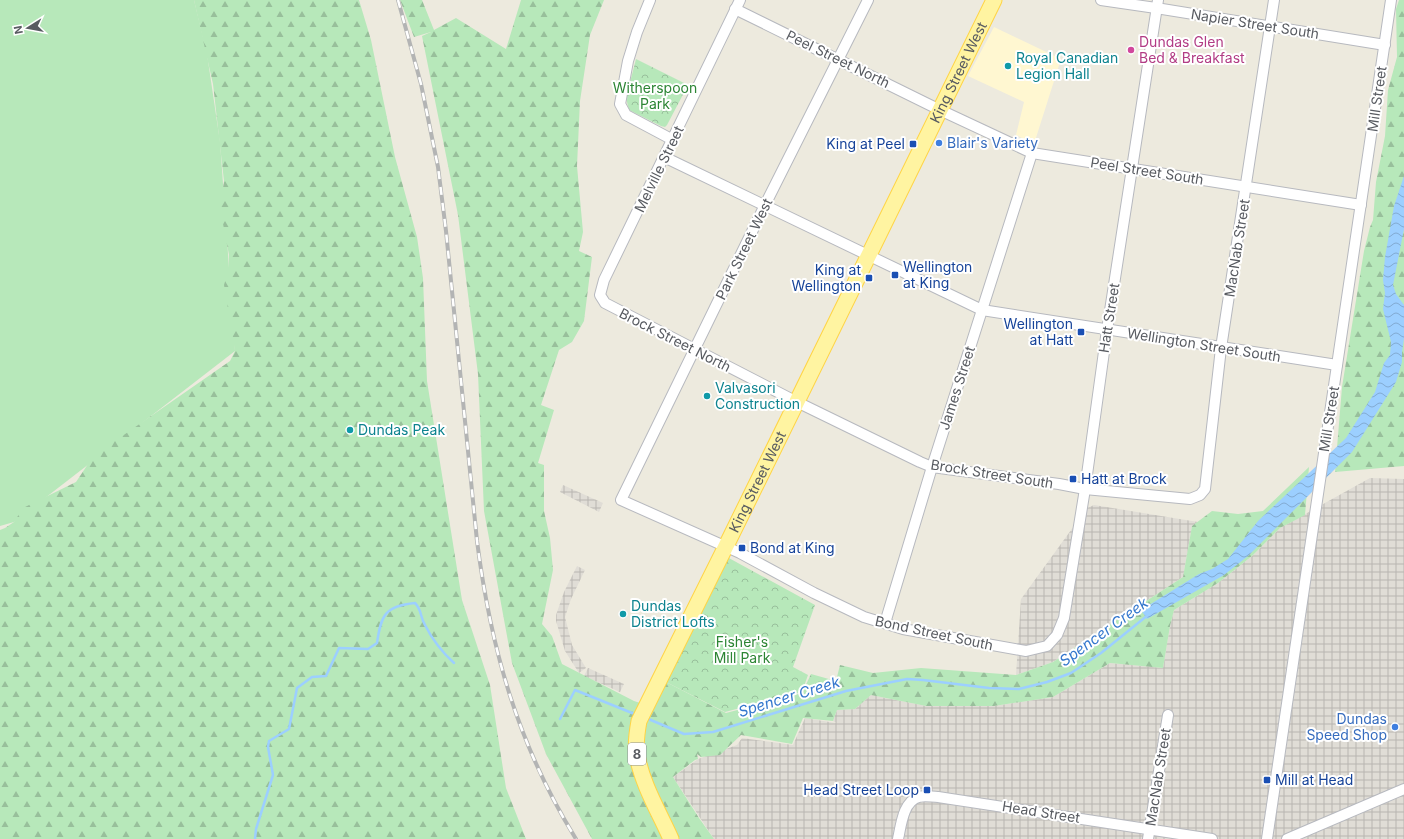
<svg xmlns="http://www.w3.org/2000/svg" width="1404" height="839" viewBox="0 0 1404 839" font-family="Inter,sans-serif">
	<defs>
		<pattern id="industrial-grid" width="8" height="8" patternUnits="userSpaceOnUse"><rect width="8" height="8" fill="#e0ddd6"/><path d="M0 4h8M4 0v8" fill="none" stroke="#b8b6b1"/></pattern>
		<pattern id="forest-firs" width="22" height="20" patternUnits="userSpaceOnUse"><rect width="22" height="20" fill="#b7e8ba"/><path d="M5 1l3.5 6h-7zM16 11l3.5 6h-7z" fill="#98bf9b"/></pattern>
		<pattern id="park-crowns" width="20" height="18" patternUnits="userSpaceOnUse"><rect width="20" height="18" fill="#b7e8ba"/><path d="M2 6a3 3 0 1 1 6 0M12 15a3 3 0 1 1 6 0" fill="none" stroke="#98bf9b"/></pattern>
		<pattern id="water-waves" width="16" height="10" patternUnits="userSpaceOnUse"><rect width="16" height="10" fill="#9ccfff"/><path d="M0 5q4-4 8 0t8 0" fill="none" stroke="#82abd2"/></pattern>
	</defs>
	<rect width="100%" height="100%" fill="#edeade"/>
	<!-- commercial -->
	<polygon fill="#fff7d1" points="994,27 1061,59 1034,144 1016,135 1024,102 968,76"/>
	<!-- industrial -->
	<g fill="url(#industrial-grid)">
		<polygon points="1370,478 1404,479 1404,839 714,839 673,777 698,759 737,745 742,738 793,745 805,718 836,723 833,721 837,710 855,709 871,695 926,706 994,706 1053,697 1110,663 1163,668 1170,626 1174,610 1218,583 1252,556 1280,528"/>
		<polygon points="563,485 603,503 599,512 560,492"/>
		<polygon points="1094,505 1198,522 1192,526 1183,577 1053,662 1016,675 1021,599 1087,508"/>
		<polygon points="577,566 585,570 571,599 565,617 572,645 586,668 579,673 565,651 556,621 556,615 564,592"/>
		<polygon points="588,668 624,684 620,692 584,676"/>
	</g>
	<!-- green -->
	<polygon fill="#b7e8ba" points="0,0 194,0 207,54 220,142 235,351 14,522 0,526"/>
	<!-- forest -->
	<g fill="url(#forest-firs)">
		<polygon points="194,0 359,0 371,40 395,157 417,237 423,278 427,381 462,600 490,685 506,788 526,839 0,839 0,530 5,528 14,522 23,508 76,482 98,449 110,440 118,439 230,361 235,351 224,285 229,268 229,255 220,208 224,181 213,84"/>
		<polygon points="400,0 422,0 434,30 456,18 506,49 521,0 604,0 590,35 580,101 577,166 583,232 579,251 592,257 584,321 572,342 559,350 541,405 554,410 538,463 544,465 544,511 550,538 553,570 542,624 552,636 562,664 634,701 653,707 666,682 726,713 802,693 811,674 836,681 840,665 873,673 921,668 1016,675 1053,662 1183,577 1192,526 1212,511 1238,514 1263,511 1309,467 1305,515 1280,528 1252,556 1218,583 1174,610 1170,626 1163,668 1110,663 1053,697 994,706 926,706 871,695 855,709 837,710 833,721 803,718 792,744 741,735 720,755 701,757 697,754 698,759 695,760 673,777 699,818 714,839 592,839 546,754 512,663 484,511 478,374 458,215 422,36 431,32 414,37"/>
		<polygon points="1399,0 1404,0 1404,466 1335,472 1342,387 1364,251 1370,227 1373,220 1376,182 1385,136 1388,90 1397,57 1396,9"/>
	</g>
	<!-- park -->
	<g fill="url(#park-crowns)">
		<polygon points="636,59 688,85 667,125 665,127 661,126 629,110 626,98"/>
		<polygon points="727,557 815,605 793,667 808,675 802,692 725,712 666,682"/>
	</g>
	<!-- water -->
	<polygon fill="url(#water-waves)" points="1404,176 1404,229 1393,285 1396,294 1404,305 1404,338 1402,352 1402,362 1396,382 1352,452 1248,556 1224,575 1147,619 1141,610 1199,574 1212,569 1228,559 1258,521 1346,438 1375,392 1384,363 1390,355 1391,342 1383,309 1385,293 1383,280 1385,257 1394,206"/>
	<g fill="none" stroke-linecap="round" stroke-linejoin="round">
		<!-- stream -->
		<g stroke="#9ccfff" stroke-width="2.5">
			<polyline points="646,718 684,734 713,732 846,691 907,679 923,680 989,688 1019,689 1047,682 1071,673 1101,653 1148,615"/>
			<polyline points="560,719 575,690 637,715"/>
			<path d="M255,839L256,829L273,775L268,747L269,741L289,729L297,688L312,677L326,676L339,648L368,649L377,643C381,615 385,606 415,603C422,610 420,617 425,625C432,639 443,653 454,663"/>
		</g>
		<!-- street casing -->
		<g stroke="#b7b9bf" stroke-width="12">
			<g id="street">
				<polyline points="650,0 637,32 628,61 620,104 626,115 673,140"/>
				<polyline points="740,0 604,280 600,295 605,303 797,402 920,462 932,467 1059,484 1085,489 1190,499 1200,495 1205,489 1221,348 1274,0"/>
				<polyline points="868,0 765,205 621,500 740,553 814,593 864,617 903,629 1026,651 1047,646 1057,635 1064,618 1085,489 1107,330 1158,0"/>
				<polyline points="1101,0 1156,8 1385,45"/>
				<polyline points="735,9 940,110 1032,153 1361,205"/>
				<polyline points="664,157 982,310 1337,365"/>
				<polyline points="885,623 932,467 1032,153"/>
				<path d="M898,839C901,826 903,801 919,797C924,795 932,797 938,797L1212,839"/>
				<polyline points="1148,839 1168,715"/>
				<polyline points="1267,839 1391,0"/>
				<polyline points="1287,839 1404,789"/>
			</g>
		</g>
		<!-- primary casing -->
		<g stroke="#ffd445" stroke-width="17">
			<g id="primary">
				<path id="s1" d="M671,839C659,812 642,784 637,755C635,744 637,732 639,721L726,546L994,0"/>
			</g>
		</g>
		<!-- street -->
		<use href="#street" stroke="#fff" stroke-width="10"/>
		<!-- primary -->
		<use href="#primary" stroke="#fff4a1" stroke-width="15"/>
		<!-- rail casing -->
		<g stroke="#b3b4b4" stroke-width="4">
			<path id="rail" d="M398,0L421,84L438,167L446,231L477,541C491,650 518,745 576,839"/>
		</g>
		<!-- rail -->
		<use href="#rail" stroke="#fff" stroke-width="2.5" stroke-dasharray="8" stroke-linecap="butt"/>
	</g>
	<!-- markers -->
	<circle fill="#d1479c" stroke="#fff" stroke-width="1.5" cx="1131" cy="50" r="4"/>
	<g fill="#0f9aa8" stroke="#fff" stroke-width="1.5">
		<circle cx="1008" cy="66" r="4"/>
		<circle cx="707" cy="396" r="4"/>
		<circle cx="350" cy="430" r="4"/>
		<circle cx="623" cy="614" r="4"/>
	</g>
	<g fill="#3f7fe0" stroke="#fff" stroke-width="1.5">
		<circle cx="939" cy="143" r="4"/>
		<circle cx="1395" cy="727" r="4"/>
	</g>
	<g fill="#1a4fb4" stroke="#fff" stroke-width="1.5">
		<rect x="909" y="140" width="8" height="8" rx="2"/>
		<rect x="891" y="271" width="8" height="8" rx="2"/>
		<rect x="865" y="274" width="8" height="8" rx="2"/>
		<rect x="1077" y="328" width="8" height="8" rx="2"/>
		<rect x="1069" y="475" width="8" height="8" rx="2"/>
		<rect x="738" y="544" width="8" height="8" rx="2"/>
		<rect x="1263" y="776" width="8" height="8" rx="2"/>
		<rect x="923" y="786" width="8" height="8" rx="2"/>
	</g>
	<g text-anchor="middle" stroke-width="4" stroke-linejoin="round" paint-order="stroke">
		<!-- shield labels -->
		<rect fill="#fff" stroke="#8a8c90" stroke-width="1" x="628" y="743" width="18" height="22" rx="3"/>
		<g font-size="13" font-weight="bold" fill="#585b61">
			<text x="637" y="759">8</text>
		</g>
		<!-- street labels -->
		<g font-size="14" fill="#585b61" stroke="#fff">
			<text transform="translate(1255 24) rotate(9)" y="5">Napier Street South</text>
			<text transform="translate(838 59) rotate(26)" y="5">Peel Street North</text>
			<text dy="5" stroke="none"><textPath href="#s1" startOffset="848">King Street West</textPath></text>
			<text transform="translate(1377 99) rotate(-82)" y="5">Mill Street</text>
			<text transform="translate(659 169) rotate(-64)" y="5">Melville Street</text>
			<text transform="translate(1147 171) rotate(9)" y="5">Peel Street South</text>
			<text transform="translate(1237 248) rotate(-81)" y="5">MacNab Street</text>
			<text transform="translate(744 249) rotate(-64)" y="5">Park Street West</text>
			<text transform="translate(1109 318) rotate(-81)" y="5">Hatt Street</text>
			<text transform="translate(675 340) rotate(27)" y="5">Brock Street North</text>
			<text transform="translate(1204 345) rotate(9)" y="5">Wellington Street South</text>
			<text transform="translate(957 388) rotate(-72)" y="5">James Street</text>
			<text transform="translate(1329 419) rotate(-81)" y="5">Mill Street</text>
			<text transform="translate(992 474) rotate(9)" y="5">Brock Street South</text>
			<text dy="5" stroke="none"><textPath href="#s1" startOffset="392">King Street West</textPath></text>
			<text transform="translate(934 633) rotate(12)" y="5">Bond Street South</text>
			<text transform="translate(1158 777) rotate(-81)" y="5">MacNab Street</text>
			<text transform="translate(1041 812) rotate(9)" y="5">Head Street</text>
		</g>
		<!-- hotel labels -->
		<g font-size="14" fill="#b23c85" stroke="#fff" text-anchor="start">
			<text x="1139" y="47">Dundas Glen<tspan x="1139" dy="16">Bed &amp; Breakfast</tspan></text>
		</g>
		<!-- culture labels -->
		<g font-size="14" fill="#0d838f" stroke="#fff" text-anchor="start">
			<text x="1016" y="63">Royal Canadian<tspan x="1016" dy="16">Legion Hall</tspan></text>
			<text x="715" y="393">Valvasori<tspan x="715" dy="16">Construction</tspan></text>
			<text x="358" y="435">Dundas Peak</text>
			<text x="631" y="611">Dundas<tspan x="631" dy="16">District Lofts</tspan></text>
		</g>
		<!-- park labels -->
		<g font-size="14" fill="#2c8534" stroke="#fff">
			<text x="655" y="93">Witherspoon<tspan x="655" dy="16">Park</tspan></text>
			<text x="742" y="647">Fisher's<tspan x="742" dy="16">Mill Park</tspan></text>
		</g>
		<!-- shop labels -->
		<g font-size="14" fill="#366cbe" stroke="#fff" text-anchor="start">
			<text x="947" y="148">Blair's Variety</text>
			<text x="1387" y="724" text-anchor="end">Dundas<tspan x="1387" dy="16">Speed Shop</tspan></text>
		</g>
		<!-- transit labels -->
		<g font-size="14" fill="#164399" stroke="#fff" text-anchor="end">
			<text x="905" y="149">King at Peel</text>
			<text x="903" y="272" text-anchor="start">Wellington<tspan x="903" dy="16">at King</tspan></text>
			<text x="861" y="275">King at<tspan x="861" dy="16">Wellington</tspan></text>
			<text x="1073" y="329">Wellington<tspan x="1073" dy="16">at Hatt</tspan></text>
			<text x="1081" y="484" text-anchor="start">Hatt at Brock</text>
			<text x="750" y="553" text-anchor="start">Bond at King</text>
			<text x="1275" y="785" text-anchor="start">Mill at Head</text>
			<text x="919" y="795">Head Street Loop</text>
		</g>
		<!-- water labels -->
		<g font-size="15" font-style="italic" fill="#3477cd" stroke="#fff">
			<text transform="translate(1104 632) rotate(-36)" y="5">Spencer Creek</text>
			<text transform="translate(789 697) rotate(-17)" y="5">Spencer Creek</text>
		</g>
	</g>
	<!-- north arrow -->
	<g transform="translate(28 28) rotate(259)" stroke="#ffffff" stroke-width="3" paint-order="stroke">
	<path d="M0-3L7 15L0 10L-7 15Z" fill="#585b61"/>
	<text y="-6" font-size="11" font-weight="bold" text-anchor="middle" fill="#585b61">N</text>
	</g>
</svg>
